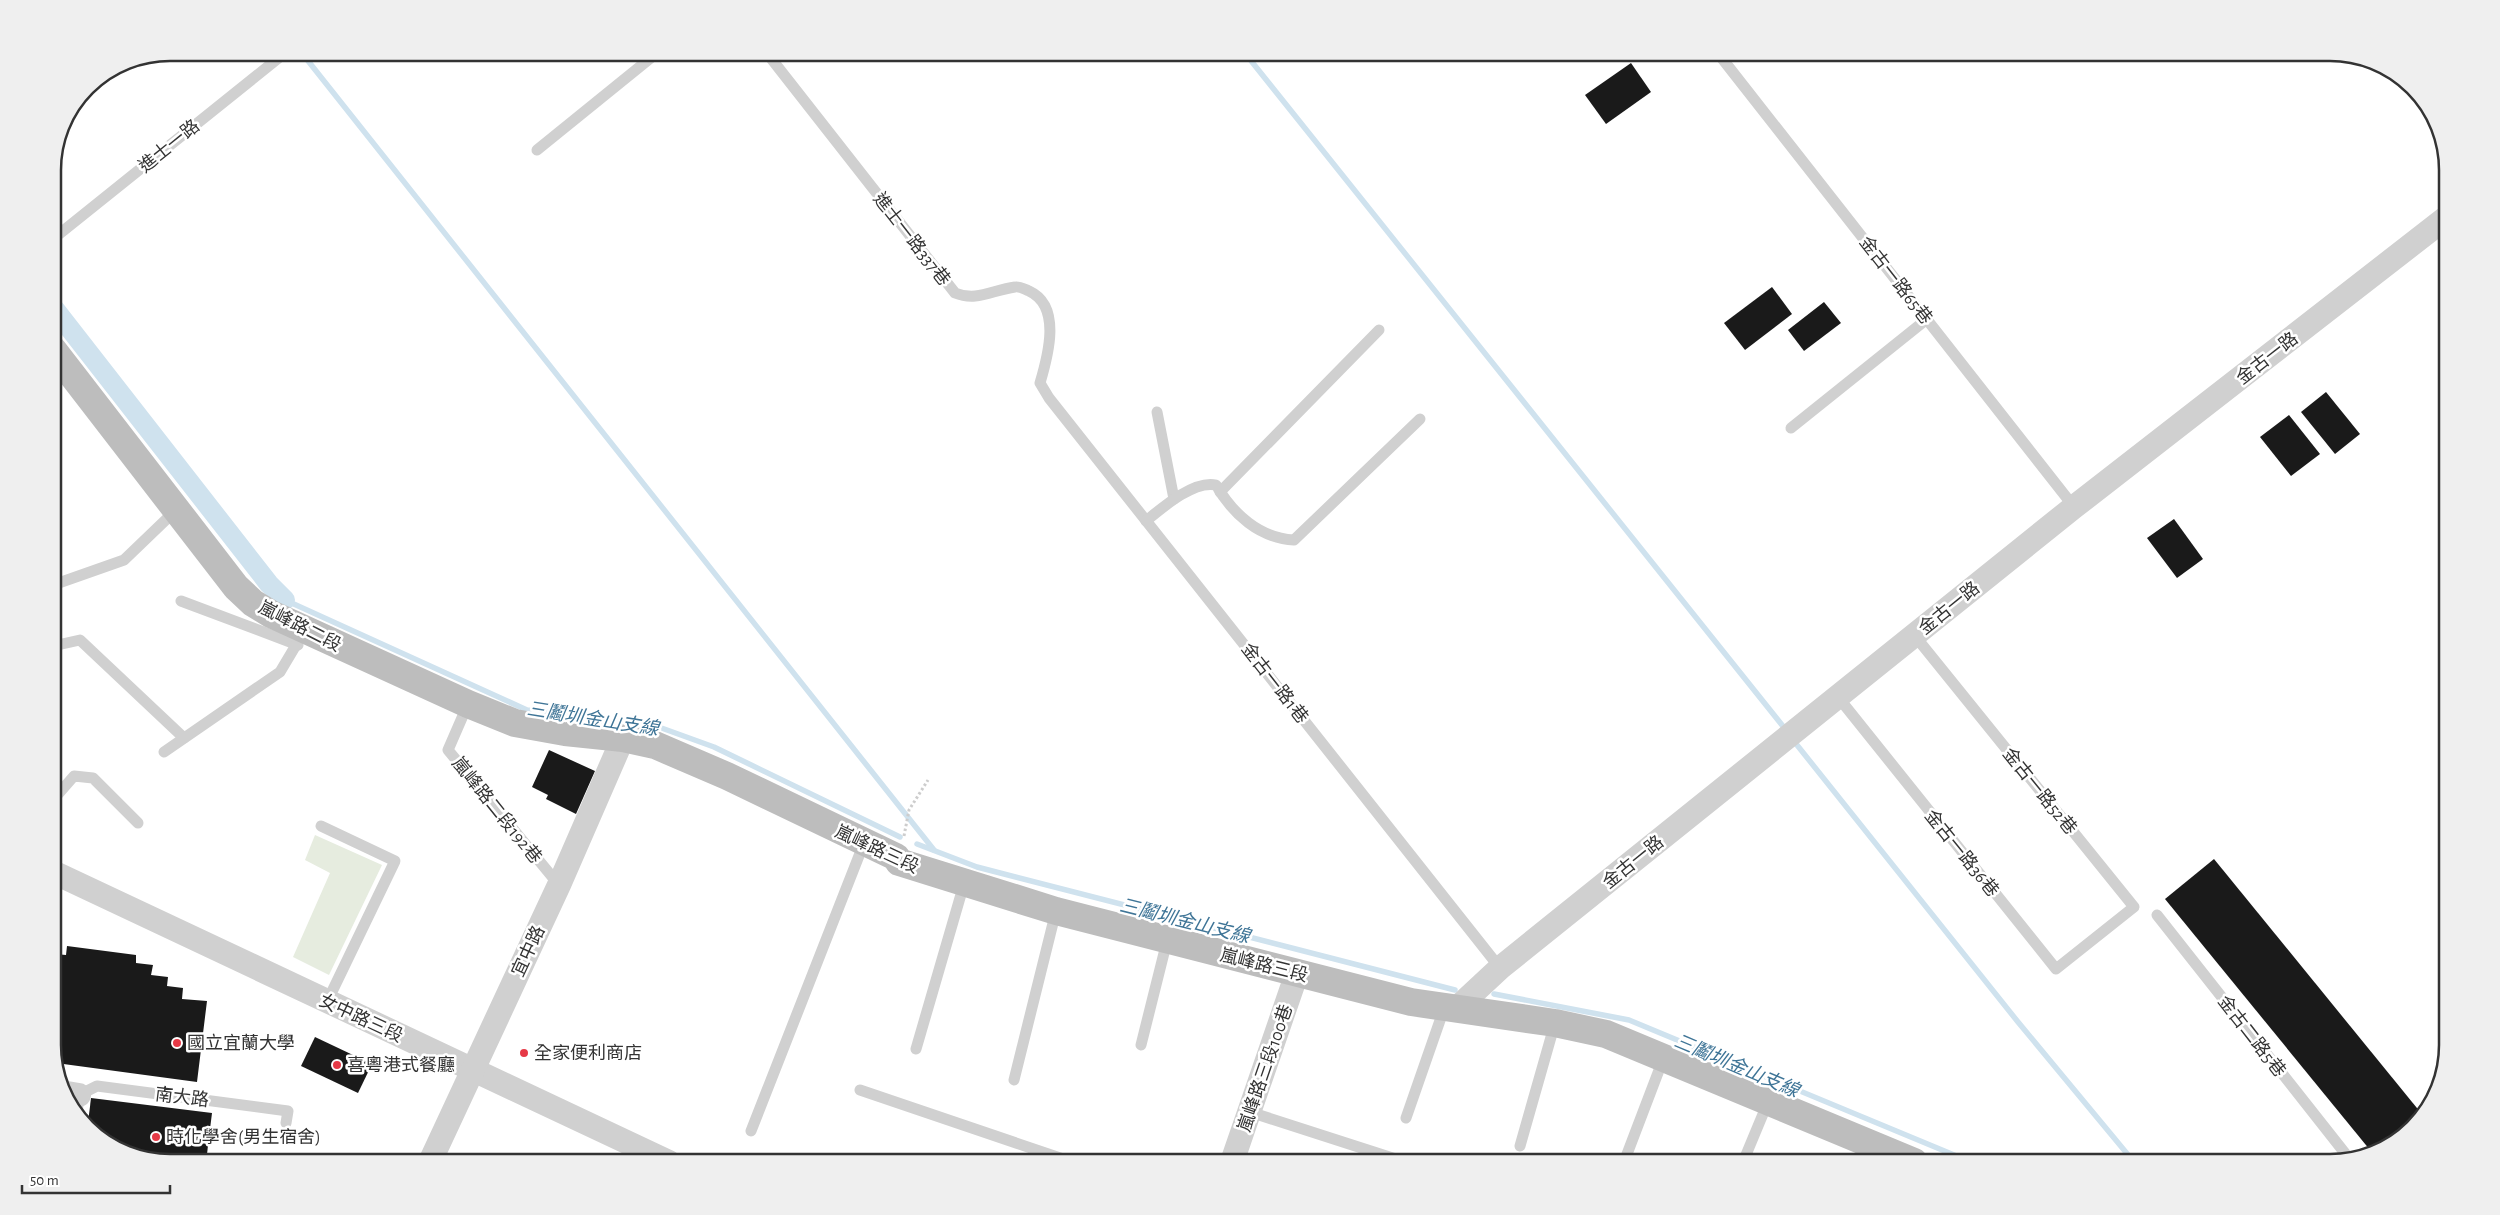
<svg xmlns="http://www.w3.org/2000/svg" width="2500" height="1215" viewBox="0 0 2500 1215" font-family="'Alegreya Sans','Noto Sans TC',sans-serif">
	<rect width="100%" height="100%" fill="#fff"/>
	<!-- green -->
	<polygon fill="#e6ecdf" points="315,835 382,865 329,975 293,957 330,873 305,860"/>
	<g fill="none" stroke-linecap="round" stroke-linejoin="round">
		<!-- stream -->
		<g stroke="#cfe2ee" stroke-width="5.5">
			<polyline points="301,52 934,850"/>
			<polyline points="1244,52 1786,730"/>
			<polyline points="285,600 527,710 656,726 714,747 900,837"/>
			<polyline points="1793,740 2018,1022 2134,1162"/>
			<polyline points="917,844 977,867 1455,990"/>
			<polyline points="1494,994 1629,1020 1971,1162"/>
		</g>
		<!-- canal -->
		<polyline stroke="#cfe2ee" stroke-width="20" points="53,307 269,584 285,600"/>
	</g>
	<!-- building -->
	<g fill="#1a1a1a">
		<polygon points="1631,63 1651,92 1606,124 1585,95"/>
		<polygon points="1772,287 1792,314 1745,350 1724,323"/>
		<polygon points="1824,302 1841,323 1804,351 1788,330"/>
		<polygon points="2326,392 2360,434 2335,454 2301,412"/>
		<polygon points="2289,415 2320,454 2291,476 2260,437"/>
		<polygon points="2174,519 2203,559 2177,578 2147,538"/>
		<polygon points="549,750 595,771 576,814 546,799 548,795 532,787"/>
		<polygon points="2214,859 2421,1113 2395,1143 2370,1150 2165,899"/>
		<polygon points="67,946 136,955 136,963 153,965 151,975 168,977 167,986 183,988 182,999 207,1001 197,1082 56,1063 53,1053 53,970 55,954 66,955"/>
		<polygon points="315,1037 372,1064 358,1093 301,1066"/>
		<polygon points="91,1098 212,1113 206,1162 170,1162 119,1150 88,1123"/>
	</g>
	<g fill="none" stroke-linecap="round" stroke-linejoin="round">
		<!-- path -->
		<polyline stroke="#cdcdcd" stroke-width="3" stroke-dasharray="2.5 2.5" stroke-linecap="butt" points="904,836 909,810 928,780"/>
		<!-- lane -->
		<g stroke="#d0d0d0" stroke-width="11">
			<path d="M766,52L955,293C977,302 992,290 1015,287C1019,286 1024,289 1029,291C1062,306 1048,356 1040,383L1049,398L1500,968"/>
			<polyline points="1717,52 2074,507"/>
			<polyline points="537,150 658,52"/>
			<polyline points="53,239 286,52"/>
			<polyline points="1157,412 1174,499"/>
			<polyline points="1791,428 1927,319"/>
			<polyline points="1220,492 1379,330"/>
			<path d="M1146,521C1163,507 1194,480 1216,485C1233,514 1259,538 1294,540L1420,419"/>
			<polyline points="53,585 124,560 176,510"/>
			<polyline points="181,601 298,645"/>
			<polyline points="53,646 80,640 184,738"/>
			<polyline points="1838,697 2056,969 2134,907 1915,636"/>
			<polyline points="468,704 448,750 559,885"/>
			<polyline points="164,752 280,672 305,630"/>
			<polyline points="53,800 74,776 93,778 138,823"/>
			<polyline points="321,826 395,861 327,1002"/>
			<polyline points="2157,915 2348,1157"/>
			<polyline points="1141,1045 1167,941"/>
			<polyline points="916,1049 964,884"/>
			<polyline points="1014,1080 1056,911"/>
			<polyline points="860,1090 1072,1162"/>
			<polyline points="1250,1112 1405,1162"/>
			<polyline points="77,1114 79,1095 97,1086 288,1111 286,1123"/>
			<polyline points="1406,1118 1445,1006"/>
			<polyline points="751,1131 864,843"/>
			<polyline points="1520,1146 1555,1023"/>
			<polyline points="1624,1162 1664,1057"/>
			<polyline points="1743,1162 1768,1102"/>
		</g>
		<!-- street -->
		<g stroke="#d0d0d0" stroke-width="24">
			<polyline points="53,872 669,1162"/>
			<polyline points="1457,1008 1500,968 2074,507 2447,217"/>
			<polyline points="67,1093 79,1095"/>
			<polyline points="430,1162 559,885 623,738"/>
			<polyline points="1232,1162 1297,973"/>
		</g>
		<!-- secondary -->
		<polyline stroke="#bdbdbd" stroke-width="28" points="53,350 236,587 253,603 271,614 468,704 515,723 565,732 623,738 655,745 727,776 896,857 899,862 1056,911 1411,1002 1555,1023 1606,1034 1914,1162"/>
	</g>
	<!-- markers -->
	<g fill="#e63946" stroke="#fff" stroke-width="2">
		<circle cx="177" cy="1043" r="5"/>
		<circle cx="524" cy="1053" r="5"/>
		<circle cx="337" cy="1065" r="5"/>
		<circle cx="156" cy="1137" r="5"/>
	</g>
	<g text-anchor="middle" stroke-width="5" stroke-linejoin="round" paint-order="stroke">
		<!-- street labels -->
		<g font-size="18" fill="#333" stroke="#fff">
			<text transform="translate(169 146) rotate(-39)" y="6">進士一路</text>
			<text transform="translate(912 239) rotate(52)" y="6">進士一路337巷</text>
			<text transform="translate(1896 280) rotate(52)" y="6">金古一路65巷</text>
			<text transform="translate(2267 358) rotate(-38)" y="6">金古一路</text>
			<text transform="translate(1949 608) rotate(-39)" y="6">金古一路</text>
			<text transform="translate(300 626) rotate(27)" y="6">嵐峰路二段</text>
			<text transform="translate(1275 683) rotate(52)" y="6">金古一路1巷</text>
			<text transform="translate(2040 791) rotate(51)" y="6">金古一路52巷</text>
			<text transform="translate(497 810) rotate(51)" y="6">嵐峰路二段192巷</text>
			<text transform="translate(877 849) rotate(25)" y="6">嵐峰路三段</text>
			<text transform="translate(1962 853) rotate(51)" y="6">金古一路36巷</text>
			<text transform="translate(1633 862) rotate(-39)" y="6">金古一路</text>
			<text transform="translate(528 951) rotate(-65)" y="6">宜中路</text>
			<text transform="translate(1264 965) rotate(14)" y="6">嵐峰路三段</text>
			<text transform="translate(361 1018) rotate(25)" y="6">女中路三段</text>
			<text transform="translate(2252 1036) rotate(52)" y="6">金古二路5巷</text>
			<text transform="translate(1265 1068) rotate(-71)" y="6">嵐峰路三段100巷</text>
			<text transform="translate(182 1097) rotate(7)" y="6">南大路</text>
		</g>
		<!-- poi labels -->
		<g font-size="18" fill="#333" stroke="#fff" text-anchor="start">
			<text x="187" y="1049">國立宜蘭大學</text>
			<text x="534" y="1059">全家便利商店</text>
			<text x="347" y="1071">喜粵港式餐廳</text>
			<text x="166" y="1143">時化學舍(男生宿舍)</text>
		</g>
		<!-- water labels -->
		<g font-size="19" font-style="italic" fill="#3f7597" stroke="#fff">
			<text transform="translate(593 718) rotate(9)" y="7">三鬮圳金山支線</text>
			<text transform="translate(1185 920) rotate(14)" y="7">三鬮圳金山支線</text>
			<text transform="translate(1737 1065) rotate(23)" y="7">三鬮圳金山支線</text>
		</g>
	</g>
	<!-- crop -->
	<path d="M0 0H2500V1215H0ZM170 61H2330A109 109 0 0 1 2439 170V1045A109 109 0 0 1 2330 1154H170A109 109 0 0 1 61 1045V170A109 109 0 0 1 170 61Z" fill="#efefef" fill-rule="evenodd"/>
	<path fill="none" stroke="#333" stroke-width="2.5" d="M170 61H2330A109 109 0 0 1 2439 170V1045A109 109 0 0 1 2330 1154H170A109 109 0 0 1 61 1045V170A109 109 0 0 1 170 61Z"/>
	<!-- scale -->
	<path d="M22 1185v8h148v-8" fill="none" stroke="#333333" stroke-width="2.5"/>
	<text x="30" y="1185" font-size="15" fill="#333333" stroke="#ffffff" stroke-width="4" paint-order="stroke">50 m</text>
</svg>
